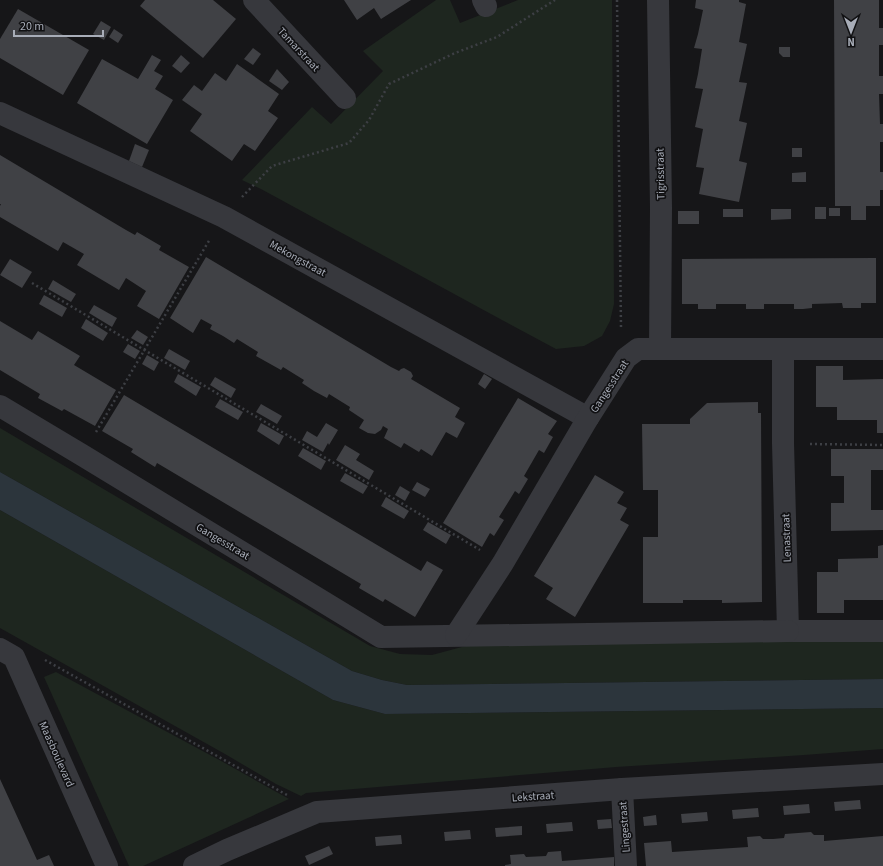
<svg xmlns="http://www.w3.org/2000/svg" width="883" height="866" viewBox="0 0 883 866" font-family="'Source Sans 3',sans-serif">
	<rect width="100%" height="100%" fill="#161618"/>
	<!-- green -->
	<g fill="#1e261f">
		<polygon points="436,0 450,0 460,23 518,0 612,0 614,304 610,321 602,336 584,346 556,349 502,320 261,189 242,180 312,107 331,124 383,71 363,51"/>
		<polygon points="0,428 370,646 400,654 432,655 473,644 883,638 883,679 407,685 382,680 352,671 0,472"/>
		<polygon points="0,510 333,700 385,714 883,708 883,749 804,755 616,767 306,793 301,796 276,784 225,754 0,628"/>
		<polygon points="56,672 223,762 289,799 143,866 129,866 44,677"/>
	</g>
	<!-- water -->
	<polygon fill="#2c353c" points="0,472 352,671 382,680 407,685 883,679 883,708 385,714 333,700 0,510"/>
	<!-- building -->
	<g fill="#404145">
		<polygon points="145,0 213,0 236,19 203,58 140,6"/>
		<polygon points="344,0 411,0 381,19 374,8 357,20"/>
		<polygon points="696,0 739,0 739,2 746,4 739,42 747,44 739,82 747,83 739,121 747,123 739,161 747,163 739,202 699,194 704,168 696,167 703,129 695,127 703,89 695,88 698,74 702,49 694,48 698,34 703,10 695,8"/>
		<polygon points="834,0 879,0 879,28 883,28 883,45 879,45 879,76 883,76 883,94 879,94 880,124 883,124 883,142 880,142 880,172 883,172 883,190 880,190 880,206 866,206 866,220 851,220 851,206 835,206"/>
		<polygon points="18,9 89,50 63,95 0,58 0,39"/>
		<polygon points="101,21 111,27 104,40 93,34"/>
		<polygon points="114,29 123,35 118,43 109,37"/>
		<polygon points="779,47 790,47 790,57 783,57 779,53"/>
		<polygon points="253,48 261,54 253,65 244,59"/>
		<polygon points="152,55 161,60 154,71 163,76 155,89 173,100 147,144 77,103 102,59 138,79"/>
		<polygon points="181,55 190,63 181,73 172,66"/>
		<polygon points="237,64 279,94 268,111 278,118 255,151 244,144 232,161 190,131 202,114 182,100 194,85 202,91 215,73 226,81"/>
		<polygon points="277,69 289,82 282,90 269,81"/>
		<polygon points="135,144 149,150 142,167 129,161"/>
		<rect x="792" y="148" width="10" height="9"/>
		<polygon points="0,155 126,230 135,235 137,232 161,246 159,250 189,267 159,319 137,306 146,291 126,278 119,290 77,265 84,254 63,242 58,251 0,217 0,206 1,204 0,204"/>
		<polygon points="806,172 806,182 792,182 792,173"/>
		<rect x="815" y="207" width="11" height="12"/>
		<rect x="829" y="208" width="11" height="8"/>
		<rect x="723" y="209" width="20" height="8"/>
		<polygon points="771,209 791,209 791,219 771,220"/>
		<rect x="678" y="211" width="21" height="13"/>
		<polygon points="206,257 391,367 399,371 401,369 404,368 411,372 413,376 411,379 460,408 455,417 465,423 457,438 446,432 432,456 421,449 419,452 404,443 401,448 384,438 388,429 383,426 381,430 375,434 368,433 359,428 364,420 349,410 350,407 329,394 327,398 314,391 302,383 304,380 283,367 281,370 256,356 258,352 237,339 234,343 223,336 210,329 212,325 201,319 193,333 170,318"/>
		<polygon points="876,258 876,303 861,303 861,308 843,308 842,303 812,304 812,308 803,309 794,309 794,304 764,304 764,309 746,309 746,304 716,304 716,309 698,309 698,304 682,304 682,259"/>
		<polygon points="10,259 32,272 22,288 0,275"/>
		<polygon points="53,280 76,294 71,302 48,289"/>
		<polygon points="44,295 67,308 62,317 39,304"/>
		<polygon points="94,305 117,318 112,327 89,313"/>
		<polygon points="86,319 108,333 103,341 81,328"/>
		<polygon points="0,321 32,340 38,331 80,356 74,365 116,390 95,426 64,409 62,411 38,398 40,394 0,370"/>
		<polygon points="137,330 148,337 143,345 131,338"/>
		<polygon points="128,344 140,351 135,359 123,352"/>
		<polygon points="169,349 190,361 185,370 164,358"/>
		<polygon points="147,355 159,362 154,371 142,364"/>
		<polygon points="816,366 843,366 843,380 883,379 883,433 877,433 877,420 837,420 837,407 816,407"/>
		<polygon points="178,374 201,387 196,396 174,382"/>
		<polygon points="484,374 492,379 485,389 478,384"/>
		<polygon points="215,377 236,389 231,398 210,385"/>
		<polygon points="124,395 421,571 427,561 443,570 415,617 385,599 383,602 359,588 361,584 157,463 155,467 131,452 133,449 102,431"/>
		<polygon points="518,398 557,421 548,434 553,437 544,453 539,450 524,476 528,479 519,494 515,491 499,517 504,520 494,536 490,533 482,547 443,523"/>
		<polygon points="220,399 243,412 238,420 215,407"/>
		<polygon points="758,402 758,413 761,413 762,602 722,603 722,600 683,600 683,603 643,603 643,537 658,537 658,490 643,490 642,424 690,424 690,419 707,403"/>
		<polygon points="261,404 282,416 277,424 256,412"/>
		<polygon points="261,423 284,436 279,445 257,431"/>
		<polygon points="326,423 338,430 329,445 328,443 323,452 302,440 307,431 317,437"/>
		<polygon points="345,445 360,454 356,460 374,471 369,480 336,460"/>
		<polygon points="303,448 326,461 321,470 298,456"/>
		<polygon points="831,449 883,449 883,470 871,470 871,510 883,510 883,530 831,531 831,503 844,503 844,476 831,476"/>
		<polygon points="345,473 368,486 363,494 340,481"/>
		<polygon points="595,475 624,492 617,503 627,508 620,520 629,525 575,617 546,599 553,588 534,576"/>
		<polygon points="417,482 430,489 425,497 412,490"/>
		<polygon points="400,486 410,492 405,501 395,495"/>
		<polygon points="386,497 409,511 404,519 381,506"/>
		<polygon points="428,522 451,535 446,544 423,530"/>
		<polygon points="883,545 883,600 844,600 844,613 817,613 817,572 838,572 838,559 878,558 878,546"/>
		<polygon points="0,779 37,860 49,855 54,866 0,866"/>
		<polygon points="860,800 861,809 835,811 834,802"/>
		<polygon points="809,804 810,813 784,815 783,806"/>
		<polygon points="758,808 759,817 733,819 732,810"/>
		<polygon points="707,812 708,821 682,823 681,814"/>
		<polygon points="656,815 657,825 644,826 643,817"/>
		<polygon points="611,819 612,828 598,829 597,820"/>
		<polygon points="572,822 573,831 547,833 546,824"/>
		<polygon points="522,826 522,835 496,837 495,828"/>
		<polygon points="470,830 471,839 445,841 444,832"/>
		<polygon points="811,832 814,835 824,835 824,841 883,836 883,866 646,866 644,843 671,841 672,852 748,847 747,837 760,836 763,839 773,839 784,838 785,834"/>
		<polygon points="401,835 402,844 376,846 375,837"/>
		<polygon points="329,846 333,854 309,865 305,856"/>
		<polygon points="561,851 562,861 614,857 614,866 505,866 505,865 511,864 510,855 524,854 526,857 546,856 548,852"/>
	</g>
	<g fill="none" stroke-linecap="round" stroke-linejoin="round">
		<!-- path -->
		<g stroke="#3d3f44" stroke-width="2.5" stroke-dasharray="2 3" stroke-linecap="butt">
			<polyline points="617,0 621,328"/>
			<polyline points="242,197 272,166 349,143 369,120 389,84 455,53 497,37 555,0"/>
			<polyline points="32,283 480,550"/>
			<polyline points="96,432 210,239"/>
			<polyline points="810,444 883,445"/>
			<polyline points="45,660 287,795"/>
		</g>
		<!-- minor -->
		<g stroke="#37383d" stroke-width="22">
			<polyline points="254,0 345,98"/>
			<polyline points="483,0 486,6"/>
			<polyline points="658,0 661,208 660,349"/>
			<polyline points="0,113 224,217 588,418"/>
			<polyline points="783,349 783,443 788,631 883,631"/>
			<polyline points="0,406 82,455 381,637 788,631"/>
			<polyline points="456,635 503,563 588,418 626,358 638,349 883,349"/>
			<polyline points="0,649 14,657 107,866"/>
			<polyline points="622,789 626,866"/>
			<polyline points="194,866 227,850 317,812 622,789 883,774"/>
		</g>
	</g>
	<g text-anchor="middle" stroke-width="3.5" stroke-linejoin="round" paint-order="stroke">
		<!-- street labels -->
		<g font-size="11" fill="#a8adb8" stroke="#111113">
			<text transform="translate(299 49) rotate(47)" y="4">Tamarstraat</text>
			<text transform="translate(660 174) rotate(-91)" y="4">Tigrisstraat</text>
			<text transform="translate(298 258) rotate(29)" y="4">Mekongstraat</text>
			<text transform="translate(609 386) rotate(-57)" y="4">Gangesstraat</text>
			<text transform="translate(786 538) rotate(-92)" y="4">Lenastraat</text>
			<text transform="translate(223 541) rotate(31)" y="4">Gangesstraat</text>
			<text transform="translate(57 754) rotate(66)" y="4">Maasboulevard</text>
			<text transform="translate(533 796) rotate(-4)" y="4">Lekstraat</text>
			<text transform="translate(624 827) rotate(-94)" y="4">Lingestraat</text>
		</g>
	</g>
	<!-- north arrow -->
	<g transform="translate(851 32) rotate(180)" stroke="#111113" stroke-width="3" paint-order="stroke">
	<path d="M0-3L7 15L0 10L-7 15Z" fill="#a8adb8"/>
	<text y="-6" font-size="11" font-weight="bold" text-anchor="middle" fill="#a8adb8">N</text>
	</g>
	<!-- scale -->
	<path d="M14 30v6h89v-6" fill="none" stroke="#a8adb8" stroke-width="2"/>
	<text x="20" y="30" font-size="12" fill="#a8adb8" stroke="#111113" stroke-width="3" paint-order="stroke">20 m</text>
</svg>
